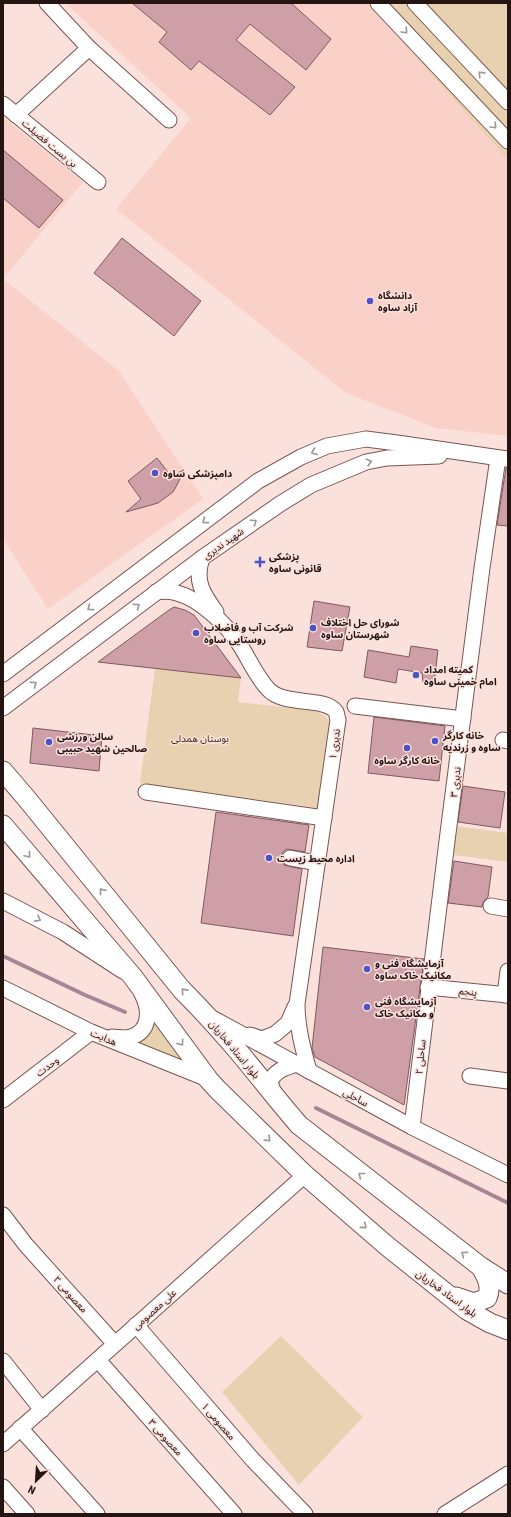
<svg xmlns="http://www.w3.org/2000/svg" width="511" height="1517" viewBox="0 0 511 1517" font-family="'Roboto Condensed','Noto Sans Arabic',sans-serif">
	<rect width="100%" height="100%" fill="#fbe1dc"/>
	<!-- built -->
	<g fill="#fad1c9">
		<polygon points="65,3 508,3 508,436 436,428 346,393 116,209 191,118"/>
		<polygon points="3,117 83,182 3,279 119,371 203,499 48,609 3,539"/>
	</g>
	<!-- green -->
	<g fill="#e8d1b0">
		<polygon points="400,3 508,3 508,160 385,23"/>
		<polygon points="155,668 241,678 238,702 315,711 324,715 330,723 318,808 140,783"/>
		<polygon points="449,825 508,833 508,862 446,854"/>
		<polygon points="153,1017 186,1064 132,1044 149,1036"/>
		<polygon points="281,1336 363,1417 299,1485 222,1392"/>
	</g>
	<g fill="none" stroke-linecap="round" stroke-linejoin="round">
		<!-- stream -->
		<g stroke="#a88594" stroke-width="4">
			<polyline points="3,956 85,995 125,1012"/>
			<polyline points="316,1108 508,1203"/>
		</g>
	</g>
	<!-- building -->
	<g fill="#ce9fa6" stroke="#7e595f">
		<polygon points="132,3 291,3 331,39 306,70 250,24 236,40 295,87 270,115 199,61 191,70 159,42 167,32"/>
		<polygon points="3,150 63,200 39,228 3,198"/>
		<polygon points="122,238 201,301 174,336 94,273"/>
		<polygon points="157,458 171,476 184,470 177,485 173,492 158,503 126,512 141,499 128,481"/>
		<polygon points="506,468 508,468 508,526 497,525"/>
		<polygon points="314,601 350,607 342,651 307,647"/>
		<polygon points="174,607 185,610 194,615 241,678 98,662 169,610"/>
		<polygon points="411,646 438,650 434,684 423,682 422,673 398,669 396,683 364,677 368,650 409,657"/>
		<polygon points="374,717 445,726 439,781 368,773"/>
		<polygon points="33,728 102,736 99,771 30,763"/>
		<polygon points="463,786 505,792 500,828 458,822"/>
		<polygon points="216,812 309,825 305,852 287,849 283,852 281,857 282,861 284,865 302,869 293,936 201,923"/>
		<polygon points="454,861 492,867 488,897 484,901 482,907 448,903"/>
		<polygon points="323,947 424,959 404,1105 315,1057 312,1048"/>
	</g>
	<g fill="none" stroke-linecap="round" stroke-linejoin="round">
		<!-- minor casing -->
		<g stroke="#79554f" stroke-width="17">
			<g id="minor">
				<polyline points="47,3 89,48 169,120"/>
				<polyline points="378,3 508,141"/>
				<polyline points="415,3 508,102"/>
				<polyline points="3,104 98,182"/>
				<polyline points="16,115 89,48"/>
				<path d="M202,558C194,581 203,594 216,612"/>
				<path d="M156,592C163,591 170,591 177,593C200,599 227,625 240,645C249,659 256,676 268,689C284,707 325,696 336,712C337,714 337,717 338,720L297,1004C297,1027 303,1049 309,1071"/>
				<polyline points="3,674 258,481 301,457 327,446 366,439 397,443 507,459"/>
				<polyline points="355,706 463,719"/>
				<polyline points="3,708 202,558 280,504 311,485 366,462 387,458 439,456"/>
				<polyline points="503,740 508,741"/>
				<polyline points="146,792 324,818"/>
				<polyline points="290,858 317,863"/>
				<polyline points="3,901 63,932 123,971"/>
				<polyline points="491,906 508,909"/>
				<polyline points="428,987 508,995"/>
				<polyline points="3,988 91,1032 208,1079"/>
				<polyline points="505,995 508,971"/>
				<polyline points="214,1019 412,1127 508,1175"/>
				<polyline points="250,1035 262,1039 275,1034 288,1023 295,1007"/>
				<path d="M112,1037C117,1037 126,1039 131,1037C151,1031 150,1009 142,994"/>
				<polyline points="470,1076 508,1081"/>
				<path d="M275,1097L270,1082C275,1070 285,1068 297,1064"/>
				<polyline points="3,1100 91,1032"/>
				<polyline points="412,1127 447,841 482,568 498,458"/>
				<polyline points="3,1215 26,1245 115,1344"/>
				<polyline points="136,1325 253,1460 305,1514"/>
				<polyline points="98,1360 234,1514"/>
				<polyline points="3,1361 42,1410"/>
				<polyline points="20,1428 97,1514"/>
				<polyline points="3,1444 305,1175"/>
				<polyline points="3,1487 27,1514"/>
				<polyline points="445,1514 508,1474"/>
			</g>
		</g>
		<!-- major casing -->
		<g stroke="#79554f" stroke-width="21">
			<g id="major">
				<path d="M3,771L27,799L182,990C202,1010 220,1030 238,1051C259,1076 278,1101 299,1125L481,1267L508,1284"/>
				<polyline points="3,825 133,977 208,1079 217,1089 305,1175 387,1246 467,1310 490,1323 508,1330"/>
				<path d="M456,1297L474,1303L487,1298C492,1287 487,1277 481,1267"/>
			</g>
		</g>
		<!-- minor -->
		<use href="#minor" stroke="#fff" stroke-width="15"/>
		<!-- major -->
		<use href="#major" stroke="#fff" stroke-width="19"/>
	</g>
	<!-- one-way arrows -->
	<defs><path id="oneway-chevron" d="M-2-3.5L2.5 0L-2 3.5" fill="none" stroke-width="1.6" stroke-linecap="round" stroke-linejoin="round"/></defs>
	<g stroke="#9c9695">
		<use href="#oneway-chevron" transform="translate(405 31) rotate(47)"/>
		<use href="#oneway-chevron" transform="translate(481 74) rotate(-133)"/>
		<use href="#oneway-chevron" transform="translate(494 126) rotate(47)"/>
		<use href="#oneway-chevron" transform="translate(314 452) rotate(158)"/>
		<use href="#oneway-chevron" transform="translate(369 462) rotate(-15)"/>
		<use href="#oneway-chevron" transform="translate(205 521) rotate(143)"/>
		<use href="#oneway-chevron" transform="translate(254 522) rotate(-35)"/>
		<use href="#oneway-chevron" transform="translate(137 606) rotate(-37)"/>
		<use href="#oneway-chevron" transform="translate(90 608) rotate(143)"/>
		<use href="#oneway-chevron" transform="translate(34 684) rotate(-37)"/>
		<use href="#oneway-chevron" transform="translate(28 855) rotate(50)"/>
		<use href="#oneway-chevron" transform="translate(102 891) rotate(-129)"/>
		<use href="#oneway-chevron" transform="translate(38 919) rotate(28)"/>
		<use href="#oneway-chevron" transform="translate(184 991) rotate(-132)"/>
		<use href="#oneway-chevron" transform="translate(181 1043) rotate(53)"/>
		<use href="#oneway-chevron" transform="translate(268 1139) rotate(44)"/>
		<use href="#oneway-chevron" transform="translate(361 1175) rotate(-142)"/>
		<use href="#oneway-chevron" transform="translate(364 1226) rotate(41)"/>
		<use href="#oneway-chevron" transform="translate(464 1254) rotate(-143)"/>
	</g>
	<!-- markers -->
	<g fill="#4c52c8" stroke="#fbe1dc" stroke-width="1.5">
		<circle cx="370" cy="301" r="4"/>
		<circle cx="155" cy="473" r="4"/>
		<path d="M258 556h4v4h4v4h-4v4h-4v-4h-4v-4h4z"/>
		<circle cx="313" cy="628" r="4"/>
		<circle cx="196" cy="633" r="4"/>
		<circle cx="416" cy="675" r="4"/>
		<circle cx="435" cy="741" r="4"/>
		<circle cx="49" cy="742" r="4"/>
		<circle cx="407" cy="748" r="4"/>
		<circle cx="269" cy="858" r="4"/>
		<circle cx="367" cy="969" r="4"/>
		<circle cx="367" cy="1007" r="4"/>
	</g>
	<g text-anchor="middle" stroke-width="3" stroke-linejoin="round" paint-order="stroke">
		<!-- street labels -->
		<g font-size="10" fill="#241513" stroke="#fbe1dc">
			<text transform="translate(50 143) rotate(40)" y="4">بن بست فضیلت</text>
			<text transform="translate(223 543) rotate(-35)" y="4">شهید ندیری</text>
			<text transform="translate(334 744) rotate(-82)" y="4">ندیری ۱</text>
			<text transform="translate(455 782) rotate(-83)" y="4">ندیری ۳</text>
			<text transform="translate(468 991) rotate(6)" y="4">پنجم</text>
			<text transform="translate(104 1037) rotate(23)" y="4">هدایت</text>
			<text transform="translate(235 1049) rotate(50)" y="4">بلوار استاد فخاریان</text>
			<text transform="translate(420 1057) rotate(-84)" y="4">ساحلی ۲</text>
			<text transform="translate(47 1066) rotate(-38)" y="4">وحدت</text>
			<text transform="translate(356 1097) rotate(28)" y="4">ساحلی</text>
			<text transform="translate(447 1293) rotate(36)" y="4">بلوار استاد فخاریان</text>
			<text transform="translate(71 1294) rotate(48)" y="4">معصومی ۲</text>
			<text transform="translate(154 1309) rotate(-42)" y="4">علی معصومی</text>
			<text transform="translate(219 1421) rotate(49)" y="4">معصومی ۱</text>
			<text transform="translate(166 1437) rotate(48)" y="4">معصومی ۳</text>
		</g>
		<!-- poi labels -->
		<g font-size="10" font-weight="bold" fill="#241513" stroke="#fbe1dc" text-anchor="start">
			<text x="378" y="299">دانشگاه<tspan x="378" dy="12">آزاد ساوه</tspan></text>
			<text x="163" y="477">دامپزشکی ساوه</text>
			<text x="269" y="560">پزشکی<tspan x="269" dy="12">قانونی ساوه</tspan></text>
			<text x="321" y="626">شورای حل اختلاف<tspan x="321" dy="12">شهرستان ساوه</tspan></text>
			<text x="204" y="631">شرکت آب و فاضلاب<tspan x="204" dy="12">روستایی ساوه</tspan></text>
			<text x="424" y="673">کمیته امداد<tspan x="424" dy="12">امام خمینی ساوه</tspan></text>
			<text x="443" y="739">خانه کارگر<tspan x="443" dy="12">ساوه و زرندیه</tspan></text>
			<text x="57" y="740">سالن ورزشی<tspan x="57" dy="12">صالحین شهید حبیبی</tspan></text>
			<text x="407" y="764" text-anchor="middle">خانه کارگر ساوه</text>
			<text x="277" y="862">اداره محیط زیست</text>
			<text x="375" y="967">آزمایشگاه فنی و<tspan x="375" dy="12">مکانیک خاک ساوه</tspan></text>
			<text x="375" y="1005">آزمایشگاه فنی<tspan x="375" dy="12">و مکانیک خاک</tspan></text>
		</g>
		<!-- park labels -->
		<g font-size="10" fill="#3f2d0e" stroke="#fbe1dc">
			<text x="200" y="742">بوستان همدلی</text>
		</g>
	</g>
	<!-- border -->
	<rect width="511" height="1517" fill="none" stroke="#241513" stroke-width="8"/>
	<!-- north arrow -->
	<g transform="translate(36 1481) rotate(205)" stroke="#fbe1dc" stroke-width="3" paint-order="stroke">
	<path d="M0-3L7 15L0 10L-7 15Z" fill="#241513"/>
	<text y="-6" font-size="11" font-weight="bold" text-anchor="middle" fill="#241513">N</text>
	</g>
</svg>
